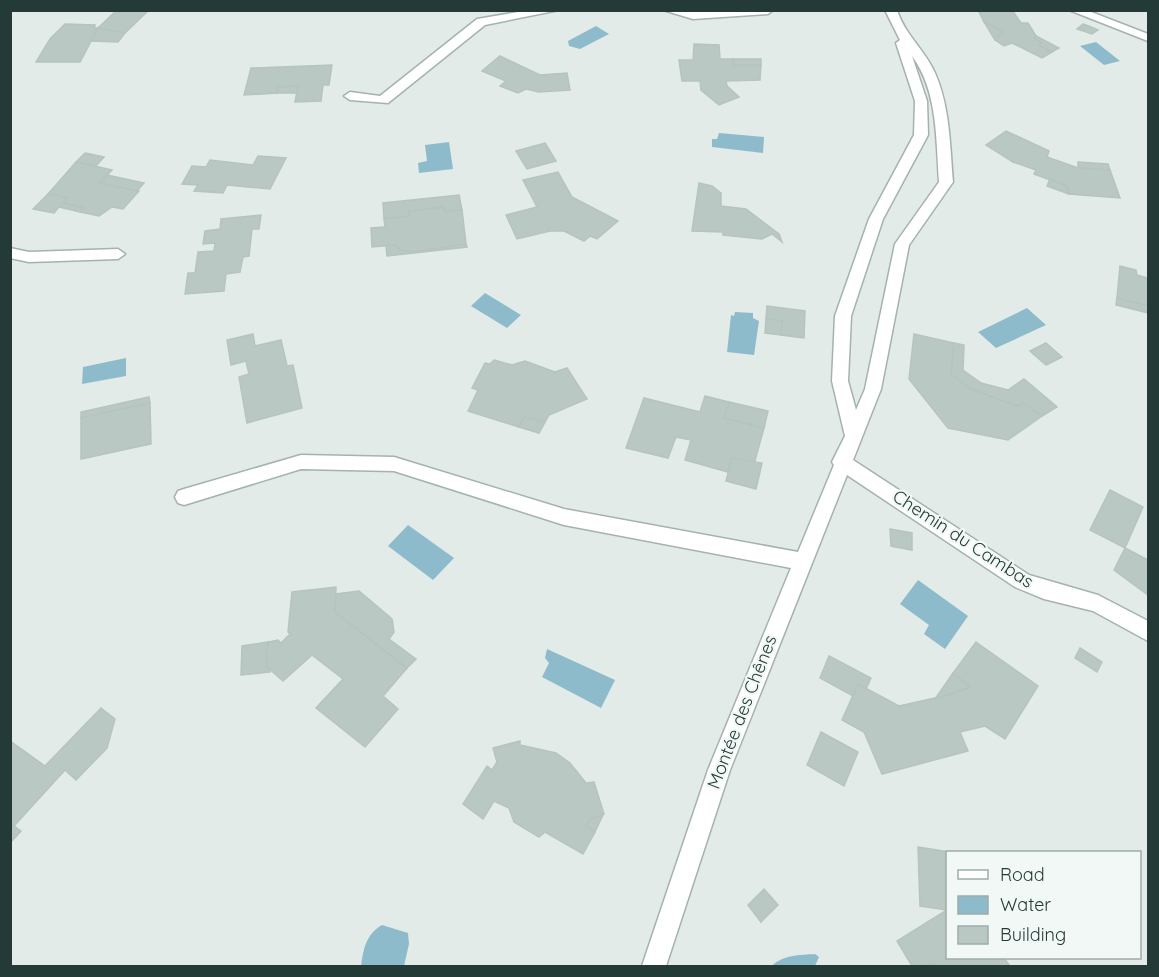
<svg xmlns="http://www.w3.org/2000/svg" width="1159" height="977" viewBox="0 0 1159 977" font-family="Quicksand,sans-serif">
	<rect width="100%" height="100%" fill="#e2ebe8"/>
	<!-- water -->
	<g fill="#8ebbcb">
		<polygon points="596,26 609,34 580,49 569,46 568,41"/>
		<polygon points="1096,42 1120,61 1104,65 1080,46"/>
		<polygon points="719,133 764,137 763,153 712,147 712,139 717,139"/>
		<polygon points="449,142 453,169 419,173 418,163 427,161 425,145"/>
		<polygon points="485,293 521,315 507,328 471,306"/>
		<polygon points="1027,308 1046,325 996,348 978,332"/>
		<polygon points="735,312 753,313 753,318 759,321 754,355 727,352 731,315 734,316"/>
		<polygon points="126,358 126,376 82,384 83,367"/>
		<polygon points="408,525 454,558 433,580 388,546"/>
		<polygon points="918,580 968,616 945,649 924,634 929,625 900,604"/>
		<polygon points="547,649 615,680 601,708 542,677 549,663 545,658"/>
		<path d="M382,925L408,933L409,944L404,966H361C363,950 366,934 382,925Z"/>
		<path d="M815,954L819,957L815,966H772C782,955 800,955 815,954Z"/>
	</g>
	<!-- building -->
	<g fill="#bac8c4" stroke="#b5c4bf" stroke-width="1.5">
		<polygon points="117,10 144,10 148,11 125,33 98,28"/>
		<polygon points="978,10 1012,10 1021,23 1028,23 1036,36 1034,38 1042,43 1039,45 1052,52 1042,58 1012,43 1004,46 995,40 1003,32 984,22"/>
		<polygon points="984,22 1003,32 997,35 1000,37 995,40"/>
		<polygon points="65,24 95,25 94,28 98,28 80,62 36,62 50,39"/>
		<polygon points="1083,24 1091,27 1098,30 1092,34 1077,29"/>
		<polygon points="98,28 125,33 118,42 91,41"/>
		<polygon points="1036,36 1059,48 1052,52 1039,45 1042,43 1034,38"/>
		<polygon points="694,44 719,45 720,59 733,59 734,65 761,65 760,80 726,81 727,86 739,97 719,105 701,90 700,81 682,81 679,60 693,60"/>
		<polygon points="500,56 540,75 567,73 570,90 539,92 526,89 518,93 500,86 506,81 482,71"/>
		<polygon points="733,59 761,59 761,65 734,65"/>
		<polygon points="332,65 329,85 323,85 321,101 295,102 298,86 278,87 277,93 244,95 251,68"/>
		<polygon points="298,86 297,93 277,93 278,87"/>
		<polygon points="1006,131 1049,151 1047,157 1078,168 1110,170 1120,198 1069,194 1067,186 1034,174 1036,170 1013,162 986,145"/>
		<polygon points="545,143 556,161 527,169 516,151"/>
		<polygon points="85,153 104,157 96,166 76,162"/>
		<polygon points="258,156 286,158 270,189 227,185 223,193 194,191 198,185 182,184 192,166 206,167 210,160 253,165"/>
		<polygon points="76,162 112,170 100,183 139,191 123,209 112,207 99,216 80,212 83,208 63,203 68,198 48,194"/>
		<polygon points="1078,162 1108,164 1110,170 1078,168"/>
		<polygon points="558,172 572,197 618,221 597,239 590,236 584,241 564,231 550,231 517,239 506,215 537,207 523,180"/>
		<polygon points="107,175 144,183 137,191 100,183"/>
		<polygon points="1050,179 1067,186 1069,194 1047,186"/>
		<polygon points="699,183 712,186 721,193 721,206 746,209 779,234 782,242 772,234 762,239 723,235 723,232 692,231"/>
		<polygon points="48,194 68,198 63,203 83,208 80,212 59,207 54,213 33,209"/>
		<polygon points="459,195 462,210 445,212 444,207 409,211 410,216 384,219 383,203"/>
		<polygon points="444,207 445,212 462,210 466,244 414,252 400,250 395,245 372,247 371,228 385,227 384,219 410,216 409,211"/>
		<polygon points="261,215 259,229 252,229 249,256 243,257 240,272 226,274 224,291 185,294 188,273 195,273 198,252 214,251 215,243 203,244 205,231 220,229 221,219"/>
		<polygon points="466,244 467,247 387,256 386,245 395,245 400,250 414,252"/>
		<polygon points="1120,266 1136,270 1137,275 1148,278 1148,306 1117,298"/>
		<polygon points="1117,298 1148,306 1148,313 1116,305"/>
		<polygon points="767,306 805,311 804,338 781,335 782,321 766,319"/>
		<polygon points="766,319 782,321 781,335 765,333"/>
		<polygon points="253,334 255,346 281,340 287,366 293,365 302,408 247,423 239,377 249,374 246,361 231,365 227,340"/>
		<polygon points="914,334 954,343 951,374 971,389 1017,406 1024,403 1042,416 1008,440 948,428 909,379"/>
		<polygon points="954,343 964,345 963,370 981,383 1008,390 1024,379 1057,407 1042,416 1024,403 1017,406 971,389 951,374"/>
		<polygon points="1046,343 1062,357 1046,365 1030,351"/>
		<polygon points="494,360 512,365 525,361 555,372 567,368 587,399 549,415 545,422 524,417 519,427 468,411 478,390 472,388 485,363 490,364"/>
		<polygon points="705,396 729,402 724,418 764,428 754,464 732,458 728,472 685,460 691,440 676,437 668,458 626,448 644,398 700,412"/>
		<polygon points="149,397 150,403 81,418 81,412"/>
		<polygon points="729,402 768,411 764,428 724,418"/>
		<polygon points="150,403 151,444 81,459 81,418"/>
		<polygon points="524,417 545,422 539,433 519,427"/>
		<polygon points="732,458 762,463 756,489 726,481"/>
		<polygon points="1110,490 1143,507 1125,548 1090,530"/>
		<polygon points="890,529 912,533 912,550 891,546"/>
		<polygon points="1125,548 1148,560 1148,595 1114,570"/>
		<polygon points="336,587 335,612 407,668 383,696 398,709 365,747 316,708 343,679 312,655 283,681 266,666 268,642 278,640 281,643 290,634 288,632 292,592"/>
		<polygon points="359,591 392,619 394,632 389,639 416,659 407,668 335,612 336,594"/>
		<polygon points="268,642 266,666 270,672 241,675 242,646"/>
		<polygon points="976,642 1038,686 1005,739 985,726 960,732 968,751 882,774 864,732 842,720 858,684 899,706 953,694 970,687 953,673"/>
		<polygon points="1080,648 1102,662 1097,672 1075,658"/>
		<polygon points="829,656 871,678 866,689 858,684 853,696 820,678"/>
		<polygon points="953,673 970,687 935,699"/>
		<polygon points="101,708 115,719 107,748 76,780 65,770 14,826 10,823 10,741 45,766"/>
		<polygon points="821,732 858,752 844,786 807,765"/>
		<polygon points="520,741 520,745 556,753 570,763 586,783 594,782 604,814 590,819 586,826 595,832 583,854 545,832 539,837 514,822 509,808 494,801 483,819 463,804 487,766 492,770 497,762 493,748"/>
		<polygon points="603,815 595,832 586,826 590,819"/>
		<polygon points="10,823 21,831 10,843"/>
		<polygon points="918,847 949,852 948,958 1004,958 1010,966 936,966 935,964 912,966 897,941 947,910 920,906"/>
		<polygon points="764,889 778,905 761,922 748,905"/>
	</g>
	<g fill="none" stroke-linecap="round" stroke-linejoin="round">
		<!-- minor casing -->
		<g stroke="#a5b2af" stroke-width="3">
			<g id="minor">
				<polygon points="530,10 559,10 485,25 388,103 350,100 344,96 350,92 380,96 477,19"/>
				<polygon points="663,10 773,10 768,14 693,19"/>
				<path d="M885,10H897C905,35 925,50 935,73C950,107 950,146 953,182L909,245L881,389L853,460L1029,575L1098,595L1148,621V641L1093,611L1044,599L1015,587L847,475L730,770L666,966H642L708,770L791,568L564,525L394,471L301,469L184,505L178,503L175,497L178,491L184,489L301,455L394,457L564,509L798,552L834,465L832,462L845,436L832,381L835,316L869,219L914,135L915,101L896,43L900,40ZM912,56C938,91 936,140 939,182L895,244L865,389L856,410L848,381L851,316L883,219L928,135L927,101Z"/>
				<polygon points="1069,10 1086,10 1148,34 1148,41"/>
				<polygon points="10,248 29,252 118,249 125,254 118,259 29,262 10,258"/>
			</g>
		</g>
		<!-- minor -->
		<use href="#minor" fill="#fff" fill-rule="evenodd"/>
	</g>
	<g text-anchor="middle" stroke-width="4.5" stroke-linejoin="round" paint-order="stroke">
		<!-- street labels -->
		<g font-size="18" fill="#233a37" stroke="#f2f8f6">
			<text transform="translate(963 539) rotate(33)" y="6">Chemin du Cambas</text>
			<text transform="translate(742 712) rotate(-69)" y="6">Montée des Chênes</text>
		</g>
	</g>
	<!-- border -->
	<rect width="1159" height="977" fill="none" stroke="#233a37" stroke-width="24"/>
	<!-- legend -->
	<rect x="946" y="851" width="195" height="108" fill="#f2f8f6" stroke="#9facaa" stroke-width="1.5"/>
	<rect x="958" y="870" width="30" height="9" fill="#ffffff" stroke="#9facaa" stroke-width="1.5"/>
	<text x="1000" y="881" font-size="18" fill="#233a37">Road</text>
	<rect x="958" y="896" width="30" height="18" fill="#8ebbcb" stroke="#9facaa" stroke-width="1.5"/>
	<text x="1000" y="911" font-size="18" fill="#233a37">Water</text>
	<rect x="958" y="926" width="30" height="18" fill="#bac8c4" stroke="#9facaa" stroke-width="1.5"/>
	<text x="1000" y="941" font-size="18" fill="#233a37">Building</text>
</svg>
